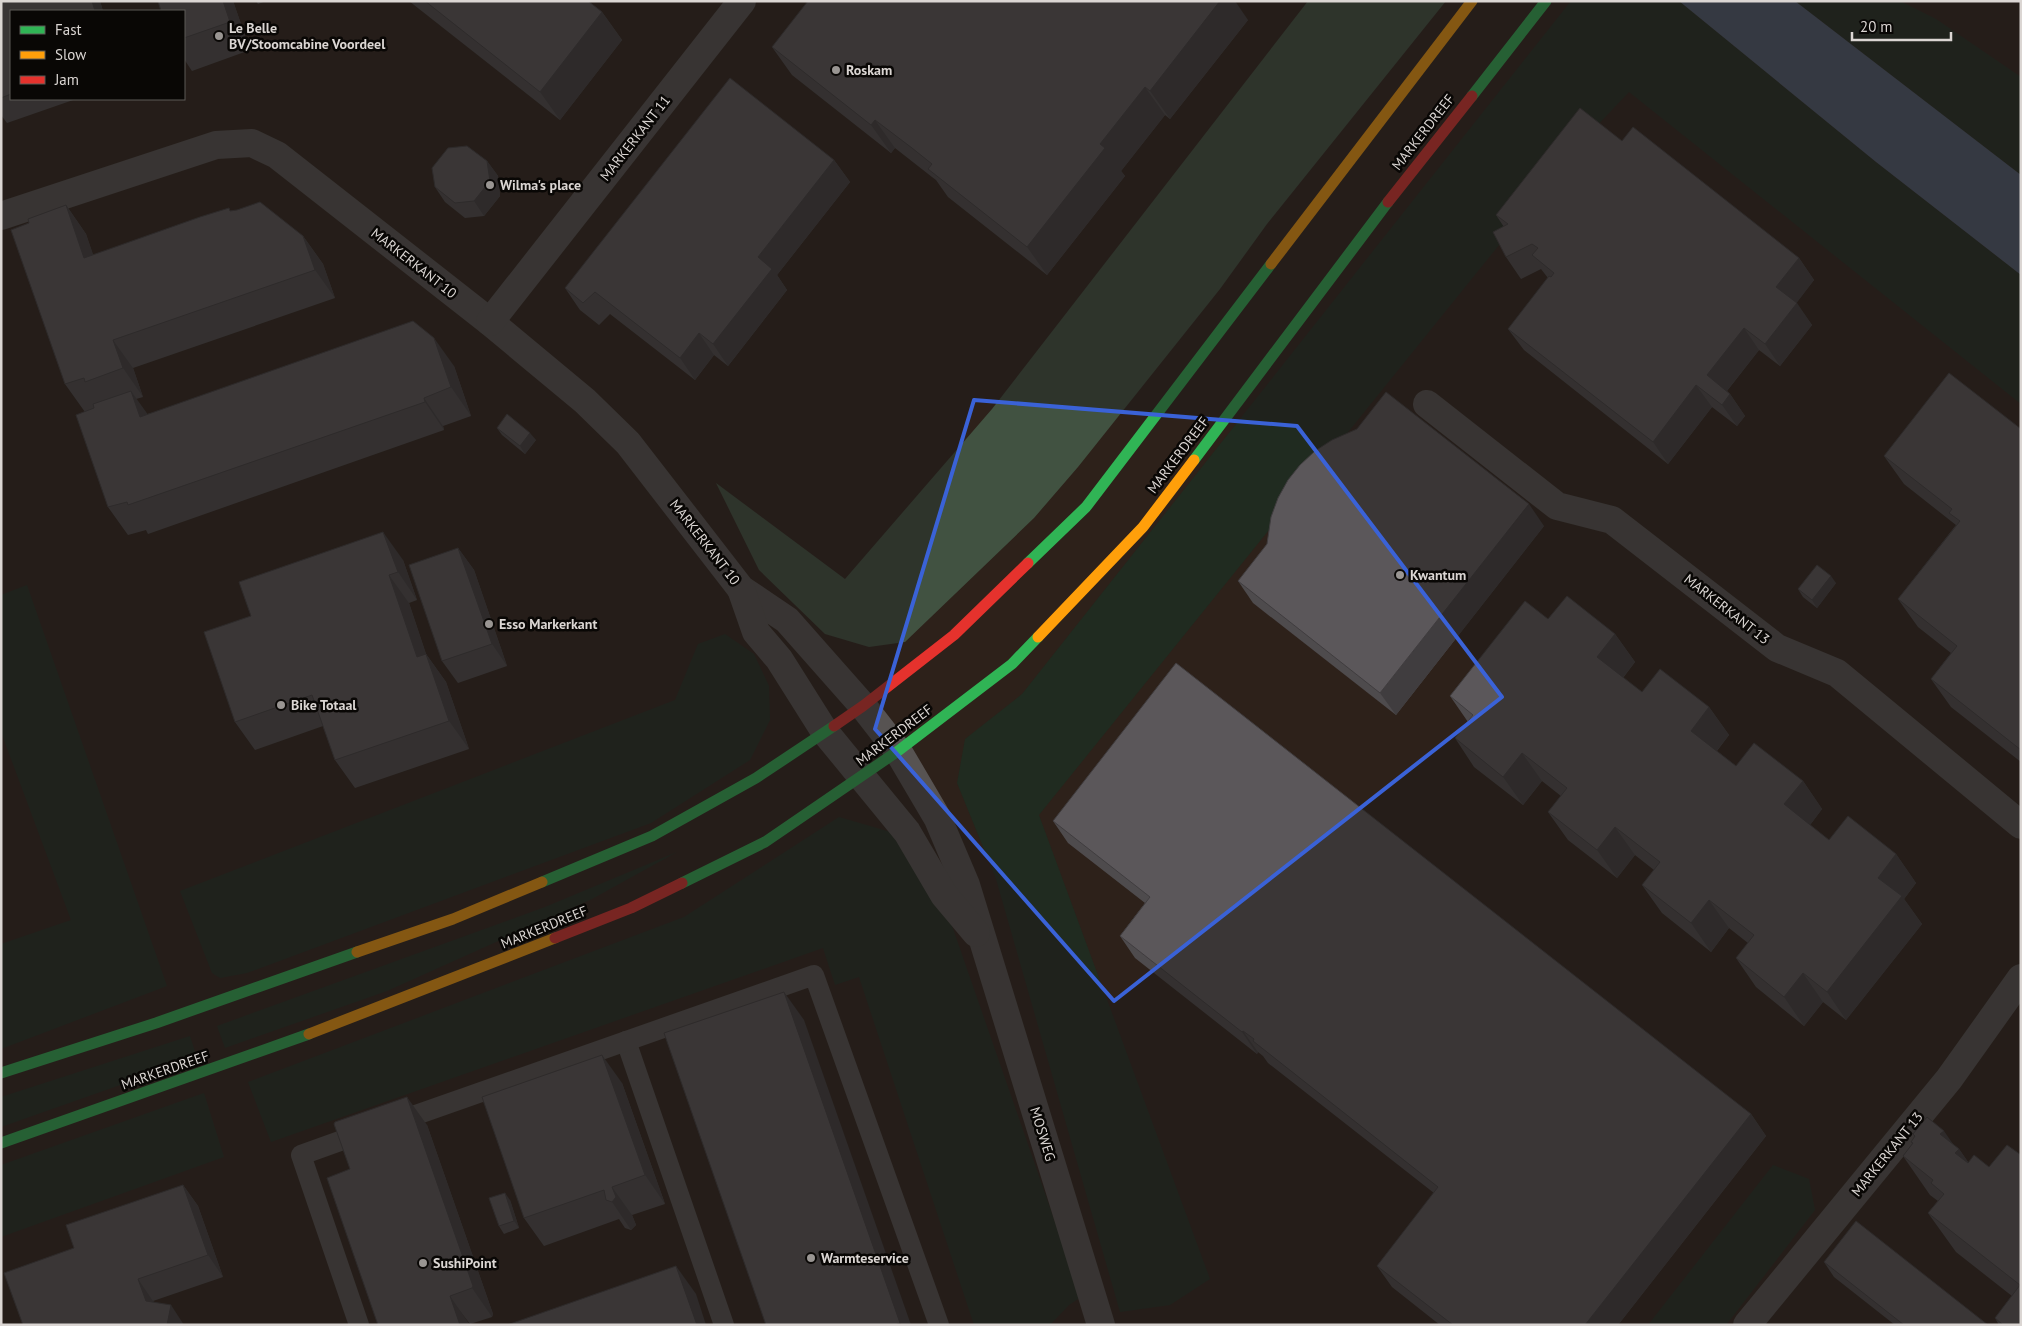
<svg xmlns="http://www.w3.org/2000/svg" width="2022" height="1326" viewBox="0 0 2022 1326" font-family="'PT Sans',sans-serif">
	<rect width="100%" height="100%" fill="#1f1c19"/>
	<!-- built -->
	<path fill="#2d211a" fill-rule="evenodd" d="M1,1H2021V1325H1ZM11,11H184V99H11Z"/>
	<!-- green -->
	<g fill="#202b20">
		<polygon points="1571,1 1679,1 1876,162 2021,275 2021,404 1629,92 1592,131 1516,224 1039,815 1210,1279 1170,1305 1120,1312 996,879 957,783 965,739 1022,694"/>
		<polygon points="1795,1 1900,1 1936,19 2021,77 2021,175"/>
		<polygon points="27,585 167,986 1,1049 1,944 71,920 1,732 1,595"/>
		<polygon points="725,634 754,654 769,686 770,720 750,760 651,823 247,973 220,978 212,973 180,891 675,700 698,644"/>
		<polygon points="839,817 894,833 951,923 1081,1297 1069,1305 1050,1325 974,1325 859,977 835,985 823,948 271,1142 248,1082 684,917"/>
		<polygon points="677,852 592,899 387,991 225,1048 217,1026 545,907"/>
		<polygon points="190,1036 197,1058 1,1127 1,1097"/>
		<polygon points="204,1093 224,1157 1,1237 1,1165"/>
		<polygon points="1773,1165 1809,1179 1815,1210 1726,1325 1648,1325"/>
	</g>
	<!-- forest -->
	<polygon fill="#415241" points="1308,1 1446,1 1267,224 1220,289 1078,467 1034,518 905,642 869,647 825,634 759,570 716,483 845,579 992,409"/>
	<!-- water -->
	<polygon fill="#505e73" points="1679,1 1795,1 2021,175 2021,275 1876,162"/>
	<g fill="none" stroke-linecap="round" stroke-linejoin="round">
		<!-- lane -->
		<g stroke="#575352" stroke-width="20">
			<polyline points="626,1041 724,1325"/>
			<polyline points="393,1123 814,975 939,1325"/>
			<polyline points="359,1325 301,1155 365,1132"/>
		</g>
		<!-- street -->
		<g stroke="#575352" stroke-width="28">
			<polyline points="1,216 216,145 252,143 277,155 490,322 585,401 628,443 741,589 787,620 863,706 898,751 938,819 966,885 1101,1325"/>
			<polyline points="490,322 742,1"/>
			<polyline points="1427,404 1557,506 1612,520 1777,648 1837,673 2021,825"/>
			<polyline points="741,589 756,632 779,659 825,732 907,832 944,895 976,933"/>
			<polyline points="1747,1325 1949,1079 2021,978"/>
		</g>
		<!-- fast -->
		<g stroke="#30b455" stroke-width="11">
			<polyline points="1472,96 1546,1"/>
			<polyline points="1194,460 1388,202"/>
			<polyline points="1028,563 1086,507 1271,264"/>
			<polyline points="542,882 652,836 756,778 834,726"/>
			<polyline points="682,883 765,842 898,751 1012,664 1038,637"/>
			<polyline points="1,1073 156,1023 357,952"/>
			<polyline points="1,1143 309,1034"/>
		</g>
		<!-- slow -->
		<g stroke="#ff9f0a" stroke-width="11">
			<polyline points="1271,264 1472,1"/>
			<polyline points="1038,637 1143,527 1194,460"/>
			<polyline points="357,952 453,919 542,882"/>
			<polyline points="309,1034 555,938"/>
		</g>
		<!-- jam -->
		<g stroke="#e5322d" stroke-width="11">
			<polyline points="1388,202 1472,96"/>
			<polyline points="834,726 863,706 954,635 1028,563"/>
			<polyline points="555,938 631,908 682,883"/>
		</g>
	</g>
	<!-- wall -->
	<g fill="#4e4b4d">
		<polygon points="1,1 100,1 103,11 11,11 11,99 76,99 7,123 1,115"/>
		<polygon points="158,1 233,1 250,50 192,71 184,59 184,11"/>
		<polygon points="256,1 266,1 258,4"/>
		<polygon points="409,1 588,1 602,12 622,40 560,120"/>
		<polygon points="1248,20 1170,119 1165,115 1121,171 1125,176 1047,275 948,197 936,180 932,177 895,148 891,153 792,75 772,47"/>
		<polygon points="1622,141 1799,258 1814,280 1796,303 1812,325 1780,366 1759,350 1727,391 1730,394 1745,416 1737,426 1712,407 1668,464 1524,350 1508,329 1548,278 1541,269 1521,279 1506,257 1504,227 1496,215"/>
		<polygon points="834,160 850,182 777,275 787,290 728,366 714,355 695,380 610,314 599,325 580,310 565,288"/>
		<polygon points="487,161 498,176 500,196 484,216 465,218 445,202 435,187"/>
		<polygon points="66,205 86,234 93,255 231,211 303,236 323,264 335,298 133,368 143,397 136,399 147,414 454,366 471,416 443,426 444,430 148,534 146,530 128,535 108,507 85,412 65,384 29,223"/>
		<polygon points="497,428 536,440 525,454 502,435"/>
		<polygon points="2021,429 2021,762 1951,707 1931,679 1951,653 1918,627 1898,599 1956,525 1904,484 1884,456"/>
		<polygon points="1544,526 1396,715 1253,603 1238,581"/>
		<polygon points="458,548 474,570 507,666 458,683 442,661"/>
		<polygon points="403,560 417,600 409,603 426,654 446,682 469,749 355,788 335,760 323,726 255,750 235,722 251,616"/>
		<polygon points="1836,583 1817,608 1803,597 1798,589"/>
		<polygon points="1548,619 1615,634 1635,662 1623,678 1642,692 1709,707 1729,735 1717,751 1736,766 1803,781 1822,809 1810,825 1829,840 1896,854 1916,883 1904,899 1922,924 1846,1020 1823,1002 1804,1026 1756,987 1736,958 1748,943 1729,928 1711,952 1662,913 1642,885 1654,870 1635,855 1617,878 1568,840 1548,812 1561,796 1542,781 1523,805 1474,767 1455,738 1468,722 1450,696"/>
		<polygon points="1053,821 1751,1114 1766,1136 1618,1325 1440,1325 1392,1287 1377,1266 1434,1193 1268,1063 1263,1056 1258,1052 1257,1054 1135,958 1120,936 1145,903 1068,843"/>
		<polygon points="622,1083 665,1204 632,1215 636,1225 631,1230 625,1228 619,1219 544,1246 524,1218"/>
		<polygon points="427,1125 493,1314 492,1317 470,1324 350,1169"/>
		<polygon points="1913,1134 1954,1145 1959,1149 1968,1162 1989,1167 2021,1155 2021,1325 1999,1325 1995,1318 2012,1296 1956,1252 1928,1213 1938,1201 1930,1195 1903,1156 1912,1144 1911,1142 1914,1137"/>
		<polygon points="183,1185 198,1206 223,1277 153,1301 154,1302 184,1325 74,1248"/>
		<polygon points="510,1200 519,1228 504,1234 499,1226"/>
		<polygon points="1824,1262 1988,1325 1895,1325 1834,1277"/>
	</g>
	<!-- shaded-wall -->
	<g fill="#403d3f">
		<polygon points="92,1 100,1 103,11 95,11"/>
		<polygon points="223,1 233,1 250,50 230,22"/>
		<polygon points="1220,1 1235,1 1248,20 1170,119 1150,91"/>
		<polygon points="602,12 622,40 560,120 540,92"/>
		<polygon points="1145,87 1165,115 1121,171 1125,176 1047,275 1027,247 1100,144"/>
		<polygon points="875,120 895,148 891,153 871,125"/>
		<polygon points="834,160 850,182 777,275 787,290 728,366 713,344 758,257"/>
		<polygon points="487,161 498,176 500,196 484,216 474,201"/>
		<polygon points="66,205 86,234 104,286 84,258"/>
		<polygon points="303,236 323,264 335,298 315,270"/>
		<polygon points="1799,258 1814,280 1792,309 1776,287"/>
		<polygon points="1797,303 1812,325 1780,366 1765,344"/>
		<polygon points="1744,328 1759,350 1722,397 1707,375"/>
		<polygon points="699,333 714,355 695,380 680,358"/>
		<polygon points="434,338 454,366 471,416 451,387"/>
		<polygon points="113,340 133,368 143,397 123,368"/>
		<polygon points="1696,385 1712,407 1668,464 1653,442"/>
		<polygon points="131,391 151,419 140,417"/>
		<polygon points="1730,394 1745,416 1737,426 1722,405"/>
		<polygon points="424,398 443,426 444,430 425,402"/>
		<polygon points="530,433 536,440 525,454 520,446"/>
		<polygon points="1529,504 1544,526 1396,715 1380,693"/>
		<polygon points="383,532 403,560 417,600 398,572"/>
		<polygon points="458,548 474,570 507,666 492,644"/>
		<polygon points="389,575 409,603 426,654 446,682 469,749 449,721 417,657"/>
		<polygon points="1831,576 1836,583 1817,608 1812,600"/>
		<polygon points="1615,634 1635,662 1616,686 1597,657"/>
		<polygon points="1709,707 1729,735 1710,759 1691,731"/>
		<polygon points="1522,753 1542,781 1523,805 1503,777"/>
		<polygon points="1803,781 1822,809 1804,833 1784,804"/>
		<polygon points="1615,827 1635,855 1617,878 1597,850"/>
		<polygon points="1896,854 1916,883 1904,899 1922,924 1846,1020 1827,992 1878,878"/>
		<polygon points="1709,900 1729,928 1711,952 1691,923"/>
		<polygon points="1803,973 1823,1002 1804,1026 1784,997"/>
		<polygon points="784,992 804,1020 911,1325 902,1325 900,1323"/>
		<polygon points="1243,1031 1258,1052 1257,1054 1242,1032"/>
		<polygon points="602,1055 622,1083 665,1204 645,1175"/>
		<polygon points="407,1097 427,1125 493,1314 492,1317 472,1288"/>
		<polygon points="1751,1114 1766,1136 1618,1325 1585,1325"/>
		<polygon points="1944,1131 1957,1150 1959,1149 1986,1188 1983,1192 1940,1134"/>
		<polygon points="183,1185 198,1206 223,1277 208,1255"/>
		<polygon points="612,1187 632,1215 636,1225 631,1230 612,1202"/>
		<polygon points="505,1193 510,1200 519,1228 514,1221"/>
		<polygon points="676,1266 696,1294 706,1325 697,1325"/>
		<polygon points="138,1279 153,1301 161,1323 146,1301"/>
		<polygon points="450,1296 470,1325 460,1325"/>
		<polygon points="171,1305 184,1325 167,1325"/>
	</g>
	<!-- building -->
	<g fill="#5b575a" stroke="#403d3f">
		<polygon points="1,1 92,1 95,11 11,11 11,94 1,98"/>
		<polygon points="158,1 223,1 230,22 184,38 184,11 161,11"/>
		<polygon points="425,1 588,1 602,12 540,92"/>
		<polygon points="808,1 1220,1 1150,91 1145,87 1100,144 1105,148 1027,247 928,169 932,164 912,148 875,120 871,125 772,47"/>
		<polygon points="730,78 834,160 758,257 772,269 713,344 699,333 680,358 595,292 583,303 565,288"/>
		<polygon points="1580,108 1622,141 1633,127 1799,258 1776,287 1797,303 1765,344 1744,328 1707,375 1730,394 1722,405 1696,385 1653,442 1508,329 1549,276 1551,277 1554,273 1532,255 1538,248 1532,244 1506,257 1493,232 1508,224 1496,215"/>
		<polygon points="467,146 487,161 490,181 474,201 455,203 435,187 432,168 448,148"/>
		<polygon points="260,202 303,236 315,270 113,340 123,368 85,382 84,378 65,384 11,230 29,223 28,219 66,205 84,258 200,217 229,208 230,211 237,210"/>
		<polygon points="413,321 434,338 451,387 424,398 425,402 128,505 127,502 108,507 76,415 94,408 93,404 131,391 140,417"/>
		<polygon points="1949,373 2021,429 2021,750 1931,679 1957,646 1898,599 1960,521 1949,513 1952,509 1884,456"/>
		<polygon points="1386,392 1529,504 1380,693 1238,581 1267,544 1271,517 1278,498 1288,480 1300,465 1315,451 1332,440 1357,429"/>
		<polygon points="507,414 530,433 520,446 497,428"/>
		<polygon points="383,532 398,572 389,575 417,657 426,654 449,721 335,760 312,695 235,722 204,632 251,616 239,582"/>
		<polygon points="458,548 492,644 442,661 409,565"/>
		<polygon points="1817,565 1831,576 1812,600 1798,589"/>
		<polygon points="1567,596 1615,634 1597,657 1642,692 1660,669 1709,707 1691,731 1736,766 1754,743 1803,781 1784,804 1829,840 1848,816 1896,854 1878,878 1902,896 1827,992 1803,973 1784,997 1736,958 1754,935 1709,900 1691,923 1642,885 1660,862 1615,827 1597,850 1548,812 1567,788 1522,753 1503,777 1455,738 1473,715 1450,696 1525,601 1548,619"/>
		<polygon points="1176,663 1751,1114 1585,1325 1453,1325 1377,1266 1438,1187 1253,1041 1254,1039 1243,1031 1242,1032 1120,936 1150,897 1053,821"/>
		<polygon points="784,992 900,1323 895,1325 766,1325 664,1033"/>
		<polygon points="602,1055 645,1175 612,1187 616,1197 612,1202 606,1200 604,1190 524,1218 482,1097"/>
		<polygon points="407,1097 473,1286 472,1288 450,1296 460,1325 378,1325 327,1178 350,1169 334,1124 335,1122"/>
		<polygon points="1927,1117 1944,1131 1940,1134 1959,1149 1955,1153 1968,1163 1974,1155 1989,1167 2007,1145 2021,1155 2021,1325 2003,1325 1995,1318 2020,1285 1928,1213 1944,1194 1931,1183 1933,1180 1903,1156 1913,1143 1911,1142 1915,1136 1913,1134"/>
		<polygon points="183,1185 208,1255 138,1279 146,1301 171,1305 167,1325 23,1325 4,1273 74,1248 66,1225"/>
		<polygon points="505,1193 514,1221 499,1226 489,1198"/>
		<polygon points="1856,1221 1988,1325 1904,1325 1824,1262"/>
		<polygon points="676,1266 697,1325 507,1325"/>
	</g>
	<!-- marked area -->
	<path d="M0 0H2022V1326H0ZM974,400L1297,426L1502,697L1114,1001L875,729Z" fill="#1f1c19" fill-opacity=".55" fill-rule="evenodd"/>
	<path fill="none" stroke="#3a62d7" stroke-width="4" stroke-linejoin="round" d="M974,400L1297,426L1502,697L1114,1001L875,729Z"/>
	<!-- markers -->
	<g fill="#999592" stroke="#090705" stroke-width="2">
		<circle cx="219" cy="36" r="5"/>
		<circle cx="836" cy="70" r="5"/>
		<circle cx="490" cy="185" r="5"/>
		<circle cx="1400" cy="575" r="5"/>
		<circle cx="489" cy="624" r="5"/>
		<circle cx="281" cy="705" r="5"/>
		<circle cx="811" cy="1258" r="5"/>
		<circle cx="423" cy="1263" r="5"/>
	</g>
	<g text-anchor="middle" stroke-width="5" stroke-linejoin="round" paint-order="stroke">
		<!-- poi labels -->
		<g font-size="14" font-weight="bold" fill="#dbd6d3" stroke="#090705" text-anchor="start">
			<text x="229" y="33">Le Belle<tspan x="229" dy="16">BV/Stoomcabine Voordeel</tspan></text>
			<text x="846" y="75">Roskam</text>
			<text x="500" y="190">Wilma's place</text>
			<text x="1410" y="580">Kwantum</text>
			<text x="499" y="629">Esso Markerkant</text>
			<text x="291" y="710">Bike Totaal</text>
			<text x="821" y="1263">Warmteservice</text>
			<text x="433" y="1268">SushiPoint</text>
		</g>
		<!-- street labels -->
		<g font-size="14" fill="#dbd6d3" stroke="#090705">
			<text transform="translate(1423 132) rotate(-52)" y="5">MARKERDREEF</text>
			<text transform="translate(635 138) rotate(-52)" y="5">MARKERKANT 11</text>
			<text transform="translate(414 263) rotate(38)" y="5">MARKERKANT 10</text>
			<text transform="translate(1178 455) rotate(-53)" y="5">MARKERDREEF</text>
			<text transform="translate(705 542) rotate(52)" y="5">MARKERKANT 10</text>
			<text transform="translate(1727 609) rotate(38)" y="5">MARKERKANT 13</text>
			<text transform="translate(894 735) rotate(-37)" y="5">MARKERDREEF</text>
			<text transform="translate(544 927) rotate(-22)" y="5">MARKERDREEF</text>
			<text transform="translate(165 1070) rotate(-19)" y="5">MARKERDREEF</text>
			<text transform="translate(1043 1134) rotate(73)" y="5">MOSWEG</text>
			<text transform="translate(1887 1154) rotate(-51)" y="5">MARKERKANT 13</text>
		</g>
	</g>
	<!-- border -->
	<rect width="2022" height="1326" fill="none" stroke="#dbd6d3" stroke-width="5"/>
	<!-- legend -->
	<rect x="10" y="10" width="175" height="90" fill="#090705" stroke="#5d5a57"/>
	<rect x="20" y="26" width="25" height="8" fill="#30b455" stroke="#5d5a57"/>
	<text x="55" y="35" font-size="15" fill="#dbd6d3">Fast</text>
	<rect x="20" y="51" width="25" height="8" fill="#ff9f0a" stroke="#5d5a57"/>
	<text x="55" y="60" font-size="15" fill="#dbd6d3">Slow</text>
	<rect x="20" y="76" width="25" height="8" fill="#e5322d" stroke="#5d5a57"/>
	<text x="55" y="85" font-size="15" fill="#dbd6d3">Jam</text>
	<!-- scale -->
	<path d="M1852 32v8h99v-8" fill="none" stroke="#dbd6d3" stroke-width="2.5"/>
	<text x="1860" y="32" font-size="15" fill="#dbd6d3" stroke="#090705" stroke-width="4" paint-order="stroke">20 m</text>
</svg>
